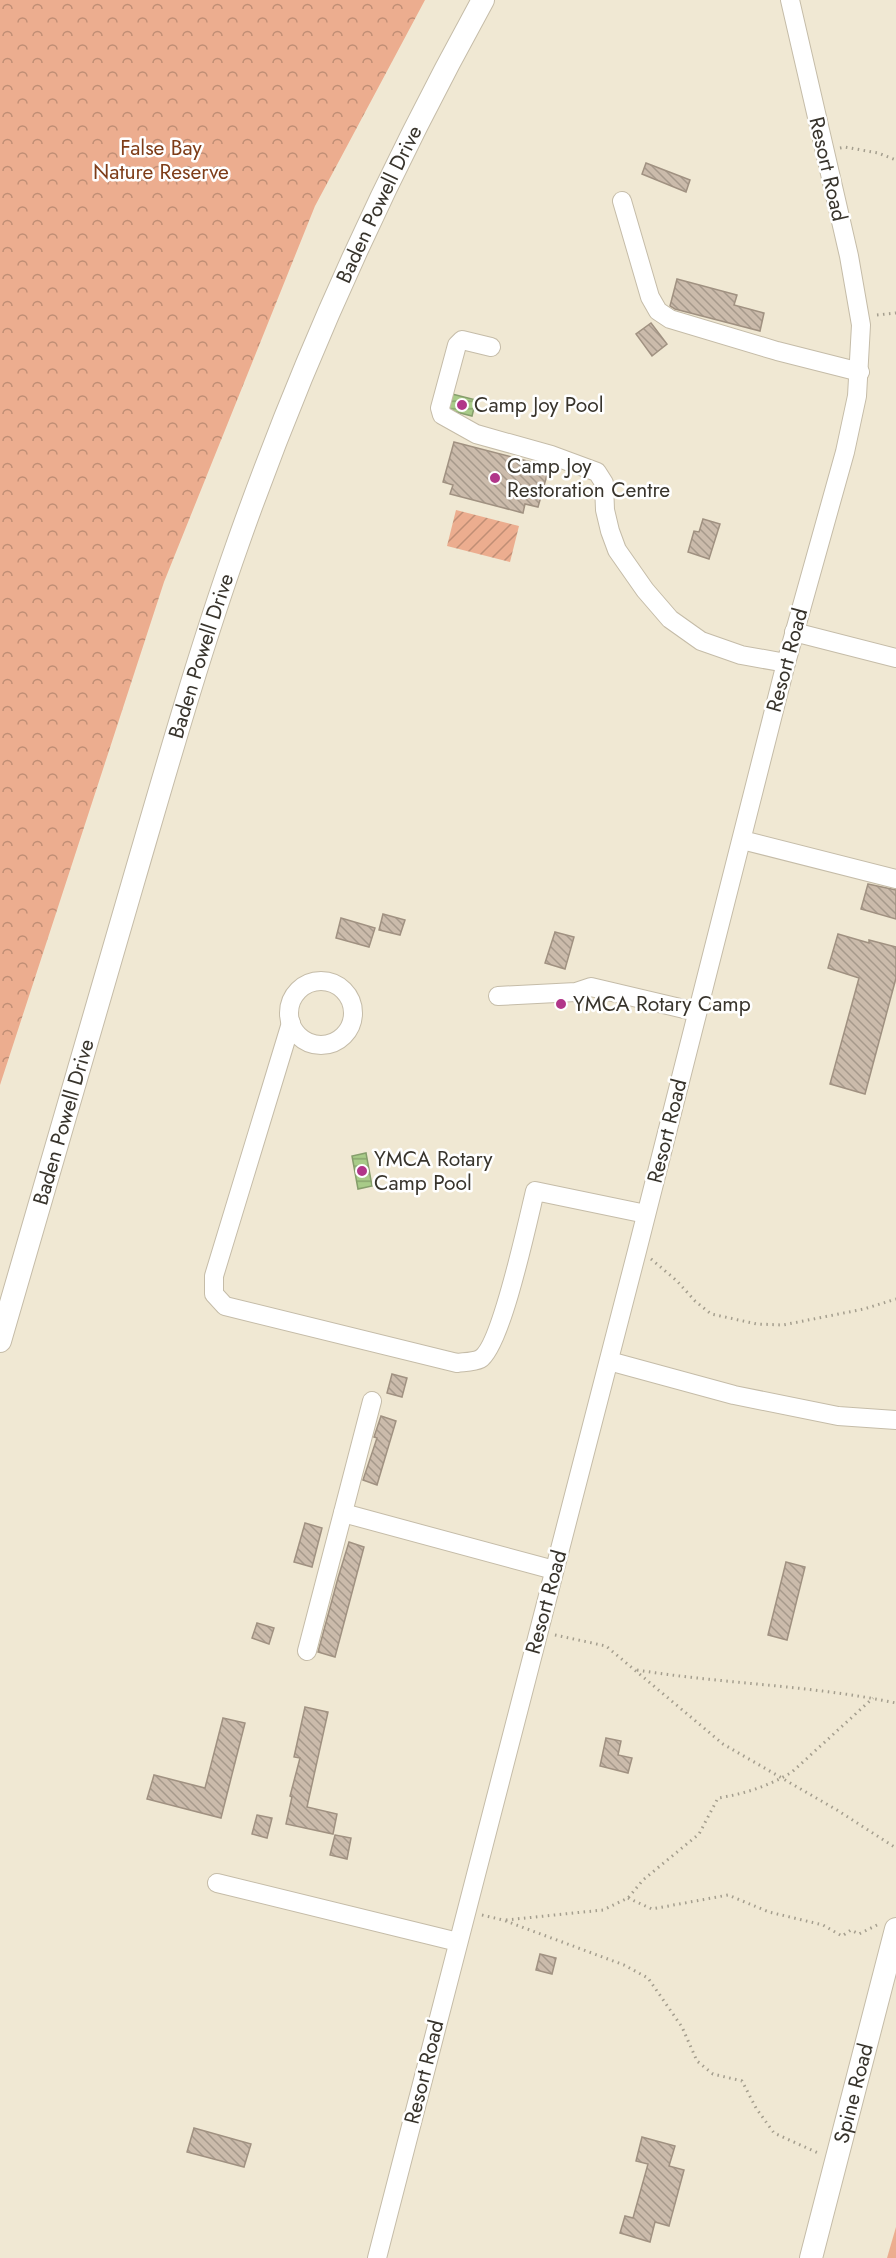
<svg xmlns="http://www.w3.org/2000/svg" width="896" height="2258" viewBox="0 0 896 2258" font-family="Jost,sans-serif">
	<defs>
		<pattern id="park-crowns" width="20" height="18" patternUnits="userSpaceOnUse" patternTransform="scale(1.5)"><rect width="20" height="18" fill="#ecad8f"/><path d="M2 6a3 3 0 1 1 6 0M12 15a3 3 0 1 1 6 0" fill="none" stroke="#c08e75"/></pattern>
		<pattern id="garden-furrows" width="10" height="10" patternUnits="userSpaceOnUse" patternTransform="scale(1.5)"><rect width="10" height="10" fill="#ecad8f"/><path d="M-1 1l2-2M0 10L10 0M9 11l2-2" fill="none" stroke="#c08e75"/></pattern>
		<pattern id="water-rules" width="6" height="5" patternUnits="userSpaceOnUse" patternTransform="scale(1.5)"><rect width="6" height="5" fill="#a8cb88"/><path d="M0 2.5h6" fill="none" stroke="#8aa66f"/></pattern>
		<pattern id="building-back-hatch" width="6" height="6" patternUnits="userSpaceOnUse" patternTransform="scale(1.5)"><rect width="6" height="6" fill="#cbbbab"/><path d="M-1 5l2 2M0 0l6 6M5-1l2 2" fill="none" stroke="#a6998b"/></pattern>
	</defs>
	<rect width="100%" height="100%" fill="#f0e8d3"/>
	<!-- grass -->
	<polygon fill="#ecad8f" points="896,2227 896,2258 887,2258"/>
	<!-- park -->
	<polygon fill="url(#park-crowns)" points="0,0 425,0 315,206 164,582 0,1085"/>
	<!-- garden -->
	<polygon fill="url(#garden-furrows)" points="456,510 519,526 510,562 447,546"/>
	<!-- water -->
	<g fill="url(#water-rules)" stroke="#869e6c" stroke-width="1.5">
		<polygon points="452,394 476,400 472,416 448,410"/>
		<polygon points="366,1153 372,1186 358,1189 352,1156"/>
	</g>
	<!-- building -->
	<g fill="url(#building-back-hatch)" stroke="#a09181" stroke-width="1.5">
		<polygon points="646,163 690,180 686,192 642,174"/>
		<polygon points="677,279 737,295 734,305 764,313 760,331 675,309 670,306"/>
		<polygon points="651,323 667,344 652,356 636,334"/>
		<polygon points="454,442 535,463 533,471 547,475 538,507 525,504 523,513 450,494 453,485 443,482"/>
		<polygon points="703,519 720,524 709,559 688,552 694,531 699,532"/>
		<polygon points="868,884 896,890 896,919 861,909"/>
		<polygon points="383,914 405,920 400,935 379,930"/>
		<polygon points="341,918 375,928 369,947 336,938"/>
		<polygon points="555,932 574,937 565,969 545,963"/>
		<polygon points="838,934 869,943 869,940 896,947 896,978 865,1094 830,1084 859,978 828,968"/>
		<polygon points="392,1374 407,1378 402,1397 387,1393"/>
		<polygon points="381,1416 396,1421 377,1485 363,1480 377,1438 374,1437"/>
		<polygon points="305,1523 322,1528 312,1567 294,1562"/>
		<polygon points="349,1542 364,1547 335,1657 318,1652 338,1578"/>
		<polygon points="786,1562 805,1567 787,1640 768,1635"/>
		<polygon points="257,1623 274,1628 269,1644 252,1638"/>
		<polygon points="305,1707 328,1712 307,1807 337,1814 333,1834 286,1824 292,1797 290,1796 300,1758 294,1757"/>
		<polygon points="223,1718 245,1723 221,1818 147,1799 154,1775 205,1788"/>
		<polygon points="606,1738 621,1741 618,1755 632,1758 628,1773 600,1766"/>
		<polygon points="257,1815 272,1818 267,1838 252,1834"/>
		<polygon points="335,1835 351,1838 347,1859 330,1855"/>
		<polygon points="540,1954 556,1958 552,1974 536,1970"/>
		<polygon points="194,2128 251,2144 244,2167 187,2152"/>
		<polygon points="642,2137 675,2146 669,2166 684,2170 669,2226 655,2222 650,2242 620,2233 625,2216 633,2218 648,2164 636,2161"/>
	</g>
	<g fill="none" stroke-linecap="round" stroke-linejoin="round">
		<!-- minor casing -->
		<g stroke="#c5bca8" stroke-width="20">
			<g id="minor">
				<polyline points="622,201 650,297 658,311 670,319 777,351 860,372"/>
				<polyline points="491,347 462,340 457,345 440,408 442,415 476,434 551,455 597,472 604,483 605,510 610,531 617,550 645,590 670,619 701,641 741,655 786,663"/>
				<polyline points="794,632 896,658"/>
				<polyline points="742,840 896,879"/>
				<circle cx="321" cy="1013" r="32"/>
				<polyline points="498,996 576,992 591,987 697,1012"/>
				<path d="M291,1023L214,1276V1294L225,1306L457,1363C464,1362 474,1362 480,1359C501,1347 528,1220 535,1191L646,1214"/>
				<polyline points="609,1361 734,1395 838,1416 896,1420"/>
				<polyline points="343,1513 554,1570"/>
				<polyline points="307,1651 372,1401"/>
				<polyline points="217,1883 458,1942"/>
				<polyline points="377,2258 637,1251 786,663 845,452 857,396 861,325 849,256 790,0"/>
			</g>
		</g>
		<!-- major casing -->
		<g stroke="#c5bca8" stroke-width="24">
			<g id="major">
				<path id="s1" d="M0,1341C45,1187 89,1033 134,879C167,766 199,653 238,543C304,356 387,174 483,0"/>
				<path id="s2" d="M811,2258L896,1929"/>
			</g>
		</g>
		<!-- path -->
		<g stroke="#a49e8e" stroke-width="3" stroke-dasharray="1.5 4.5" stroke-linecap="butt">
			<polyline points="840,148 845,147 878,153 896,160"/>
			<polyline points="877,315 896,313"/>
			<polyline points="651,1259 677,1281 695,1301 711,1314 757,1324 783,1325 864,1309 896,1299"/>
			<polyline points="555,1635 606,1646 723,1744 837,1810 896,1848"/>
			<path d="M637,1670C723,1684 811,1685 896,1703"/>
			<polyline points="628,1898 652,1909 728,1895 769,1912 823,1925 842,1936 851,1930 859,1934 877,1925"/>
			<polyline points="482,1915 503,1920 624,1965 648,1978 682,2027 697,2061 713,2074 742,2081 756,2108 774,2133 818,2153"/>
			<path d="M506,1920L603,1910L628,1898L643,1880L699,1834L718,1798C744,1794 769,1786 792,1772L873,1698"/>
		</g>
		<!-- minor -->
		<use href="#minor" stroke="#fff" stroke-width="18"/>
		<!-- major -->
		<use href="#major" stroke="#fff" stroke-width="22"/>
	</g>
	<!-- markers -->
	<g fill="#b13689" stroke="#fff" stroke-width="2">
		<circle cx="462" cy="405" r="6"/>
		<circle cx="495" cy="478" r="6"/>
		<circle cx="561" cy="1004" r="6"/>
		<circle cx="362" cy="1171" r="6"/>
	</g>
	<g text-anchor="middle" stroke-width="5" stroke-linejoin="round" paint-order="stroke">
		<!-- park labels -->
		<g font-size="21" fill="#7e3d19" stroke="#fff">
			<text x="161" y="155">False Bay<tspan x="161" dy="24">Nature Reserve</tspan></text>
		</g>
		<!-- street labels -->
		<g font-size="21" fill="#38342c" stroke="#fff">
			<text transform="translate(828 169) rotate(77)" y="7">Resort Road</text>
			<text dy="7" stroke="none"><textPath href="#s1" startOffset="1200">Baden Powell Drive</textPath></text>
			<text dy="7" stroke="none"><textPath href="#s1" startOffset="714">Baden Powell Drive</textPath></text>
			<text transform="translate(787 660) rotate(-75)" y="7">Resort Road</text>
			<text dy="7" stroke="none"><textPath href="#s1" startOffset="228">Baden Powell Drive</textPath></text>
			<text transform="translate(667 1131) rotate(-76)" y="7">Resort Road</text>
			<text transform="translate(546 1602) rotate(-75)" y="7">Resort Road</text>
			<text transform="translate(424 2072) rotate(-76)" y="7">Resort Road</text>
			<text dy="7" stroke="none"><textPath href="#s2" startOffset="170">Spine Road</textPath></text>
		</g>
		<!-- poi labels -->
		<g font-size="21" fill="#38342c" stroke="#fff" text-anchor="start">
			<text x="474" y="412">Camp Joy Pool</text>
			<text x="507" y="473">Camp Joy<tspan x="507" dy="24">Restoration Centre</tspan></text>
			<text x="573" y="1011">YMCA Rotary Camp</text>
			<text x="374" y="1166">YMCA Rotary<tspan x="374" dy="24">Camp Pool</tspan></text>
		</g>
	</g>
</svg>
